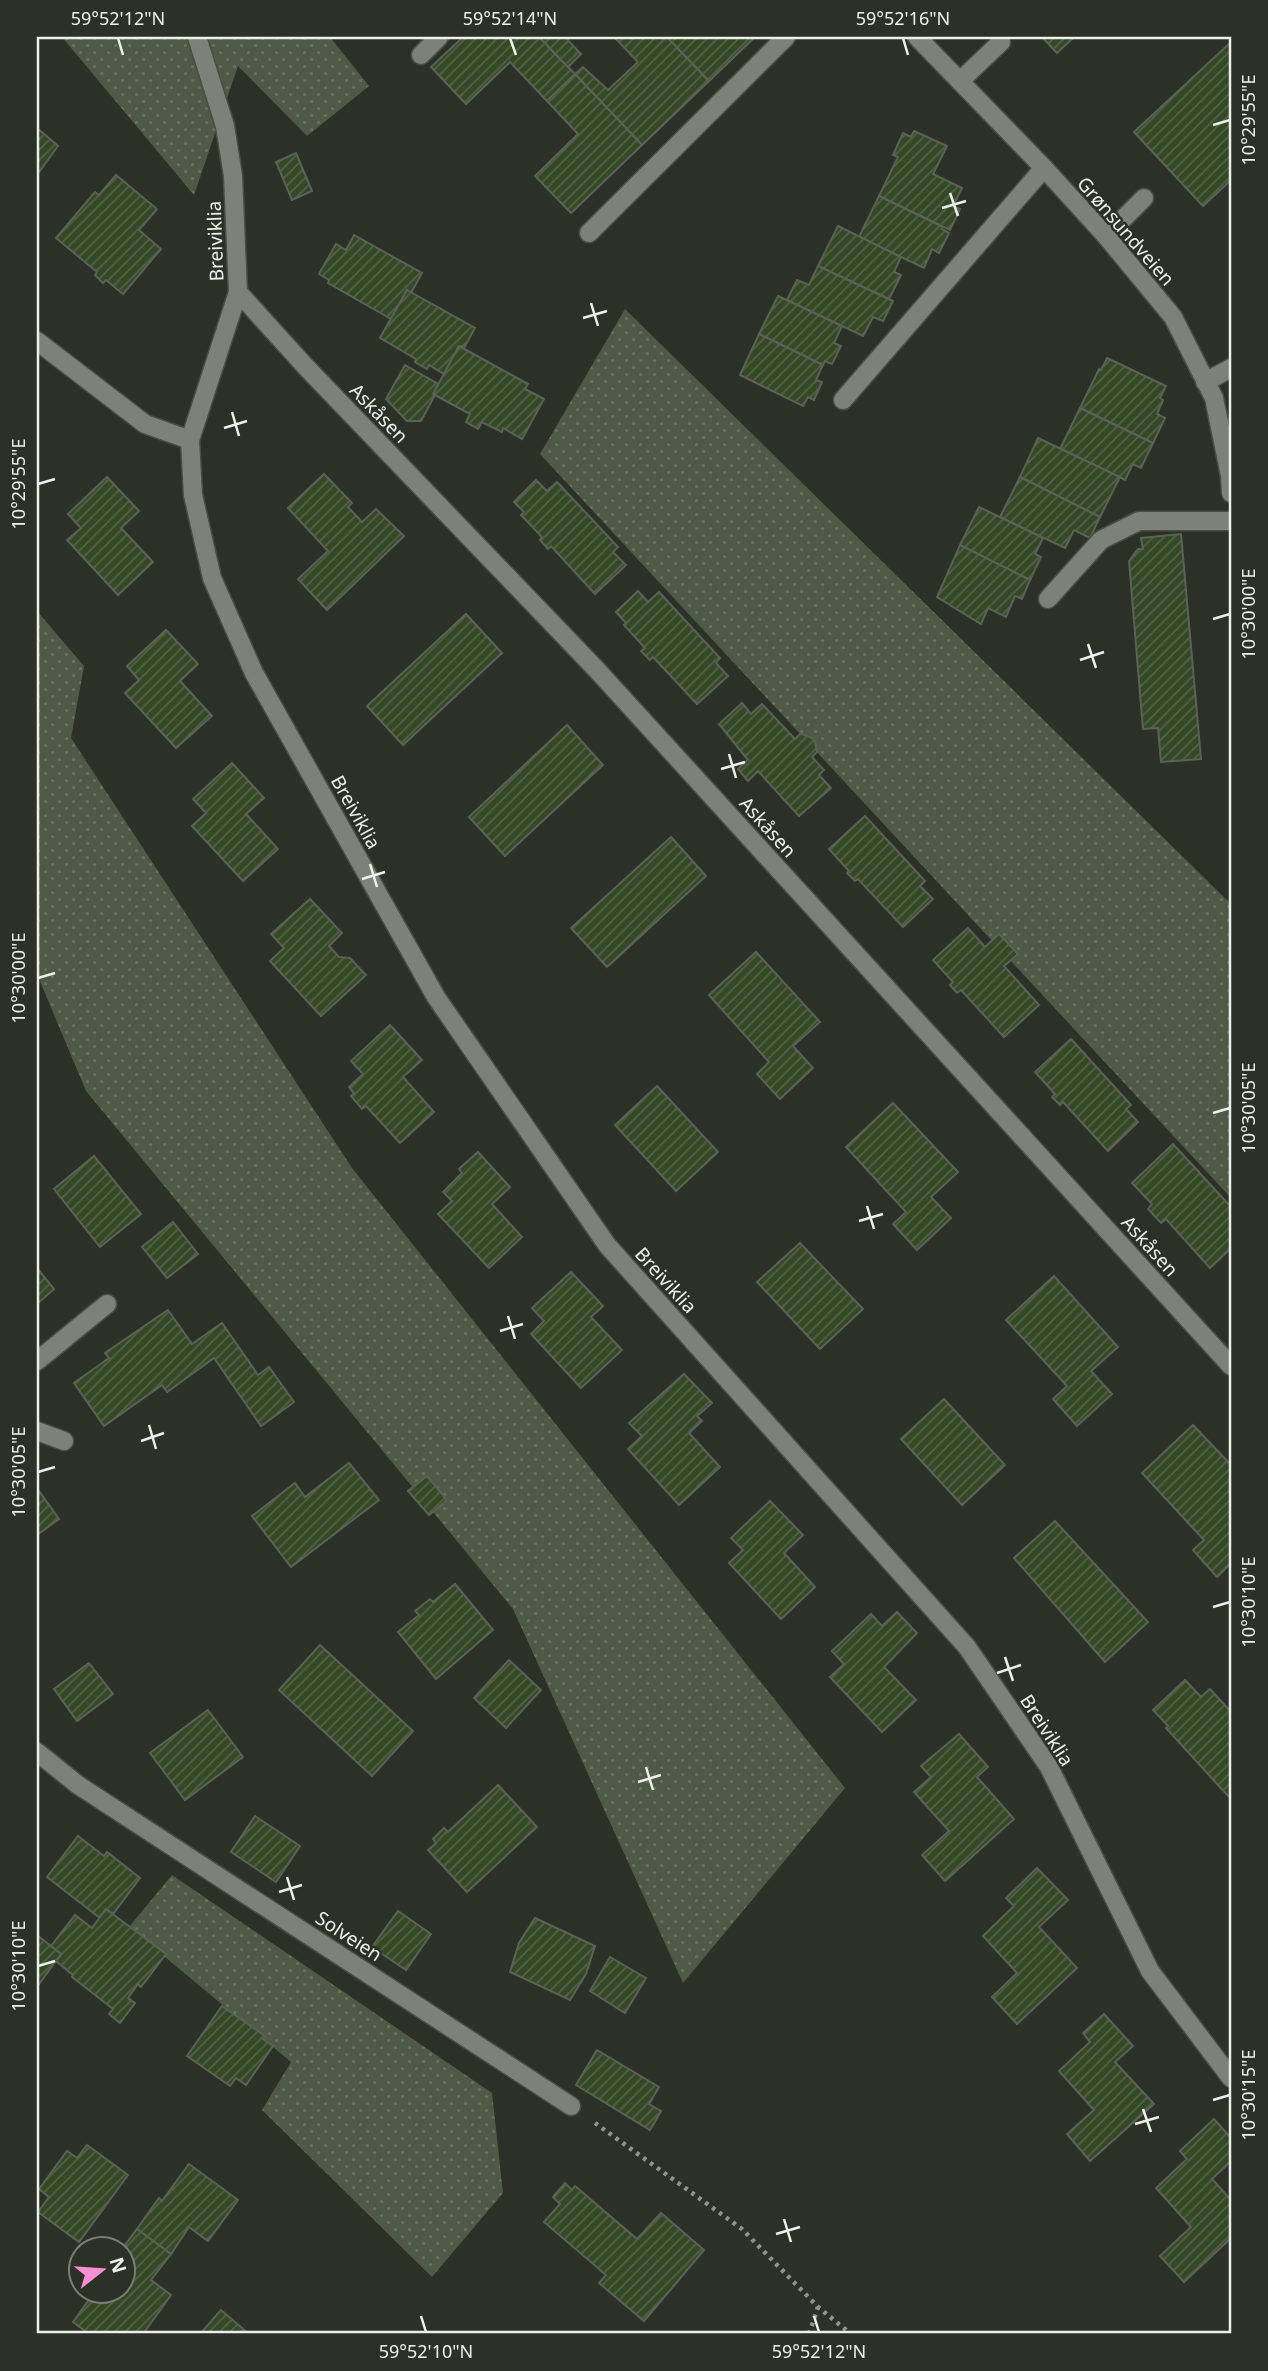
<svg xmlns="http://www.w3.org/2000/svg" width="1268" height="2371" viewBox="0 0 1268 2371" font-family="'Noto Sans',sans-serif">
	<defs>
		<pattern id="grass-dots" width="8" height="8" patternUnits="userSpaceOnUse" patternTransform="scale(1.75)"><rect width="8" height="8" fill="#4e5a45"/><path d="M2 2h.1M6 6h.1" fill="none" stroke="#687260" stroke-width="1.8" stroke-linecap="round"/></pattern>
		<pattern id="building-hatch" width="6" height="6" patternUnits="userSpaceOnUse" patternTransform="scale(1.75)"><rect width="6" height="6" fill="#354826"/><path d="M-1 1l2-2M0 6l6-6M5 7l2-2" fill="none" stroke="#526346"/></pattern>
	</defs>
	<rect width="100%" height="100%" fill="#2c3128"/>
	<!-- grass -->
	<g fill="url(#grass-dots)">
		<polygon points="62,37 330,37 369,86 307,136 238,66 194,195"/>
		<polygon points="625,309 1231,904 1231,1198 540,454"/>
		<polygon points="37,611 84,666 71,738 352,1168 845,1788 683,1983 513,1609 86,1091 37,974"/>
		<polygon points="172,1875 492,2093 503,2193 432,2277 262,2110 291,2062 129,1927"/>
	</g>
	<!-- building -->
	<g fill="url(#building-hatch)" stroke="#5b6157" stroke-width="2">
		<polygon points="463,37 539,37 575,74 547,101 510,62 466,104 431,67"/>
		<polygon points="539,37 565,37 581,54 568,67"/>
		<polygon points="614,37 667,37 709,81 642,145 575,74 583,67 608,90 638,62"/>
		<polygon points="667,37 755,37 709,81"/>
		<polygon points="1042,37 1074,37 1057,53"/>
		<polygon points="1231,42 1231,180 1203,206 1134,132"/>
		<polygon points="575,74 642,145 571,213 535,176 578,134 547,101"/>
		<polygon points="37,128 58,146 37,175"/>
		<polygon points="914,131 947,146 933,174 962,188 953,206 960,209 950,230 879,196 898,157 893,155 903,133 911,137"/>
		<polygon points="296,153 312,191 292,200 276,162"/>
		<polygon points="116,175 157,209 139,230 161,249 123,294 106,280 103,283 95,275 97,272 56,238 95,192 99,195"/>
		<polygon points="879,196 943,227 942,229 949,233 939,253 932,249 924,268 859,237"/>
		<polygon points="838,226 901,257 894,272 901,275 889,299 818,266"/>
		<polygon points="354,235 422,273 411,293 407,290 391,319 328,283 329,280 319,274 336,244 346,250"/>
		<polygon points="818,266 893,301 883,321 873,317 863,336 787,300 797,280 809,285"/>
		<polygon points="407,290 475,328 464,348 459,346 444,374 429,365 427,369 415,362 416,359 380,338"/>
		<polygon points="778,296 842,326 834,343 841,346 832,364 825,361 823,365 759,334"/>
		<polygon points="759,334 823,365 816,380 822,382 814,400 808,397 803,406 740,375"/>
		<polygon points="459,346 528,384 525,389 544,399 522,439 503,428 502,432 482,422 478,429 466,422 470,414 433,394"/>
		<polygon points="1107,358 1166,386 1160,398 1163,400 1157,414 1165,418 1153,443 1080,408 1099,369 1101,370"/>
		<polygon points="405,365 438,384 433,394 435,395 421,421 407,421 386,399"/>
		<polygon points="1080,408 1153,443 1141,468 1133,464 1125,480 1060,449"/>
		<polygon points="1038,438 1120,477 1100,517 1020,477"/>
		<polygon points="324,474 352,503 348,507 362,522 376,509 404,536 327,610 298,579 328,551 288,508"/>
		<polygon points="107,477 139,511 121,528 153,562 118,595 67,540 81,528 68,514"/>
		<polygon points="1020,477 1100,517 1090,538 1074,530 1065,548 1000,517"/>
		<polygon points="536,480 547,491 557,482 618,547 613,552 626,565 595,594 551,546 548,549 540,540 542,537 521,515 524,512 514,502"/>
		<polygon points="979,507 1043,538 1035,554 1041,557 1030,580 960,545"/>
		<polygon points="1181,534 1201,759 1161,762 1158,728 1143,729 1129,561 1138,549 1143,549 1141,538"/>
		<polygon points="960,545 1030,580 1022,599 1015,596 1006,617 988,608 981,624 937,597"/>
		<polygon points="638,591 648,602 659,592 720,658 716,663 728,676 697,704 653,657 650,660 641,651 645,648 624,625 626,623 616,612"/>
		<polygon points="466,614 502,653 403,745 367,706"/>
		<polygon points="166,630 198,664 180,681 212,716 176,748 125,693 139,680 127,666"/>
		<polygon points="742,703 751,714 762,704 795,739 800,734 805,735 812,738 815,742 817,752 812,757 824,770 819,775 831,788 799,816 758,771 748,781 738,769 748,760 719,724"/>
		<polygon points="567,725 603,765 505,856 469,817"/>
		<polygon points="232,763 264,798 246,814 278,849 243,881 192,826 206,813 193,799"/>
		<polygon points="865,816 925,881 920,886 933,899 903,927 858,879 855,881 847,873 849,871 829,849"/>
		<polygon points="671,837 706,876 607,967 571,928"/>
		<polygon points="310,899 342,933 329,946 339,957 350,958 366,975 321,1016 270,961 284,948 271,934"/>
		<polygon points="968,928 985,947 999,934 1018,954 1004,966 1039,1005 1004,1037 961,990 957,993 950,985 953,982 933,960"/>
		<polygon points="756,952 820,1022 793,1046 813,1068 780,1099 757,1074 769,1062 709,995"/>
		<polygon points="390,1025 422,1060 403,1077 434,1112 400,1143 366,1106 362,1109 351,1096 354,1093 349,1087 363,1074 351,1061"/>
		<polygon points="1071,1039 1131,1105 1126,1109 1138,1122 1108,1151 1063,1102 1060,1105 1052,1097 1055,1094 1035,1072"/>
		<polygon points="657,1086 718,1152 676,1191 615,1125"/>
		<polygon points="893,1103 958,1172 931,1197 951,1218 917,1250 893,1224 906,1212 846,1147"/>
		<polygon points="1173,1144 1231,1207 1231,1248 1210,1268 1166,1219 1161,1223 1148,1209 1152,1204 1132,1183"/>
		<polygon points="478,1152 510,1187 492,1204 522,1237 489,1268 438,1214 452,1201 443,1192 462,1173 459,1169"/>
		<polygon points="94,1156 141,1214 100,1247 54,1189"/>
		<polygon points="173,1222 198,1254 167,1278 142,1247"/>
		<polygon points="800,1243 863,1309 820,1349 757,1282"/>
		<polygon points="37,1268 54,1289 37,1304"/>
		<polygon points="571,1272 603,1306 591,1317 622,1350 581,1388 531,1334 544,1321 532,1308"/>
		<polygon points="1054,1276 1118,1347 1091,1371 1112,1394 1077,1426 1053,1399 1067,1386 1006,1320"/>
		<polygon points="168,1310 192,1344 222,1323 258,1375 269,1367 294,1402 261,1426 214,1358 167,1392 162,1385 104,1426 74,1383 109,1358 105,1353"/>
		<polygon points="684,1374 712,1403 697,1416 702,1421 689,1433 720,1467 679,1505 628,1449 642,1436 629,1423"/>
		<polygon points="944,1399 1005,1465 962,1505 901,1439"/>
		<polygon points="1193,1425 1231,1465 1231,1563 1217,1577 1193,1550 1204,1540 1142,1473"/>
		<polygon points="349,1463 379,1500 291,1567 252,1516 295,1483 305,1497"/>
		<polygon points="427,1476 447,1500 429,1515 408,1491"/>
		<polygon points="37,1488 59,1519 37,1535"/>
		<polygon points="770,1501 803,1535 784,1553 815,1587 781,1619 729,1563 743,1550 731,1538"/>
		<polygon points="1055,1521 1148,1622 1105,1662 1014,1558"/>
		<polygon points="455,1584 493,1630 436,1679 398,1632 419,1615 415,1611 430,1599 433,1602"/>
		<polygon points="897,1612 917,1633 884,1667 916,1700 882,1732 830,1677 844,1664 832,1651 871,1614 882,1626"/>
		<polygon points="320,1645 413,1731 372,1776 279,1690"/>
		<polygon points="509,1660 541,1690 506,1728 474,1698"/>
		<polygon points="89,1663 113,1694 77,1721 54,1689"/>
		<polygon points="1185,1680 1201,1697 1210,1689 1231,1712 1231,1794 1229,1797 1166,1728 1168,1726 1153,1710"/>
		<polygon points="208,1710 243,1757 185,1800 150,1753"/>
		<polygon points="959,1734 988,1767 977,1777 1014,1819 945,1881 922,1855 949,1831 914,1792 931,1777 921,1766"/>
		<polygon points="498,1785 537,1827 467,1892 428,1850 436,1843 433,1839 444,1828 448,1832"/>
		<polygon points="255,1816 300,1846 276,1882 231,1852"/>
		<polygon points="78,1836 104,1856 107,1852 140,1878 113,1914 106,1909 100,1918 47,1877"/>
		<polygon points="1037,1868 1068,1900 1039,1927 1077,1968 1017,2024 992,1997 1017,1973 983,1936 1014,1906 1006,1898"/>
		<polygon points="106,1909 166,1954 141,1987 138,1984 128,1998 135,2003 120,2023 109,2014 113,2009 72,1977 73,1975 56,1961 61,1954 51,1946 75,1915 92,1928"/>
		<polygon points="398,1911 431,1934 406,1970 372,1947"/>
		<polygon points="535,1918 595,1946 586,1974 570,2000 510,1972 519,1943"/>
		<polygon points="37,1935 61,1954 37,1987"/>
		<polygon points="610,1957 646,1978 625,2013 590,1991"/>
		<polygon points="222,2006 265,2036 263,2039 273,2046 246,2085 236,2078 230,2086 187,2056"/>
		<polygon points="1104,2014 1133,2046 1115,2062 1154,2104 1090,2161 1067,2134 1094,2110 1059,2071 1090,2042 1083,2033"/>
		<polygon points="597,2050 659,2087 649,2104 661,2111 650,2130 576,2085"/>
		<polygon points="1214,2119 1231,2138 1231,2161 1212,2179 1231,2200 1231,2238 1184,2282 1160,2256 1191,2227 1156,2188 1187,2159 1180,2151"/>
		<polygon points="87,2145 128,2175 79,2242 38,2212 49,2197 39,2189 67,2151 77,2158"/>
		<polygon points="189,2164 238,2200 208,2241 189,2227 171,2254 137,2229 159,2198 162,2201"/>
		<polygon points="565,2183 572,2190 575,2186 637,2239 661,2213 704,2250 644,2321 599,2283 606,2275 544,2222 560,2204 553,2197"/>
		<polygon points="137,2229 171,2254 151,2280 171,2295 143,2334 89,2334 73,2322 96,2290 122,2290 122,2249"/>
		<polygon points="221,2310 249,2334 200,2334"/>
	</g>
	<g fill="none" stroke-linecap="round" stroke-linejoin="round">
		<!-- service casing -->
		<g stroke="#484d45" stroke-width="21">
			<g id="service">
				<polyline points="421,55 439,37"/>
				<polyline points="960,81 1001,42"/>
				<polyline points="589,233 786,37"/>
				<polyline points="1106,236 1144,198"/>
				<polyline points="1205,382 1231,368"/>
				<polyline points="843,400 1044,168"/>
				<polyline points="1048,599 1101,540 1139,521 1231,521"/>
				<polyline points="37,1361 107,1304"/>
				<polyline points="37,1431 64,1441"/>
			</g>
		</g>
		<!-- minor casing -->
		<g stroke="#484d45" stroke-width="21">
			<g id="minor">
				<polyline points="197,37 225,126 233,176 238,292 190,440 193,495 212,578 254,673 436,997 607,1245 967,1647 1049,1767 1150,1971 1231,2078"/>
				<polyline points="917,37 1044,168 1106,236 1173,317 1214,398 1230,476 1231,493"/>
				<polyline points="238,292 305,366 597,670 1231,1366"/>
				<polyline points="37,341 145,424 190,440"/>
				<polyline points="37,1752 78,1785 571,2106"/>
			</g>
		</g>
		<!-- path -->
		<g stroke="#90948d" stroke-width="4.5" stroke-dasharray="3.5 5" stroke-linecap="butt">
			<polyline points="595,2123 742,2229 818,2307 851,2334"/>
			<polyline points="809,2334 818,2307"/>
		</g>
		<!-- service -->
		<use href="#service" stroke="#7c8278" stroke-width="18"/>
		<!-- minor -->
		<use href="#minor" stroke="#7c8278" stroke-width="18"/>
	</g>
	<!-- ticks -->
	<path fill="none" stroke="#ecf0ea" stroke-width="2.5" d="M118,38L123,55M510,38L516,55M903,38L908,55M1213,125L1230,120M950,193L958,216M942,208L966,201M591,303L598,326M583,318L607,311M232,412L239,436M224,428L247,421M38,484L55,479M1213,619L1230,614M1088,644L1096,668M1080,660L1104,652M729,754L736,778M721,769L745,762M370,864L377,887M362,879L385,872M38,978L55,973M1213,1113L1230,1108M867,1206L874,1229M859,1221L883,1214M508,1316L515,1339M500,1331L523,1324M149,1425L156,1449M141,1441L164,1433M38,1472L55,1467M1213,1607L1230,1602M1005,1657L1013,1681M997,1673L1021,1665M646,1767L653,1790M638,1782L661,1775M287,1877L294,1900M279,1892L302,1885M38,1966L55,1961M1213,2100L1230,2095M1143,2109L1151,2132M1135,2124L1159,2117M784,2219L791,2242M776,2234L800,2227M421,2316L426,2332M814,2316L819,2332"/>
	<g text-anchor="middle" stroke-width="5" stroke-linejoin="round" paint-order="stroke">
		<!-- street labels -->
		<g font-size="19" fill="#ecf0ea" stroke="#2c3128">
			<text transform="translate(1126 231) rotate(49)" y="7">Grønsundveien</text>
			<text transform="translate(215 241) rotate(-92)" y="7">Breiviklia</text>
			<text transform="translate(379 413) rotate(46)" y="7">Askåsen</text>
			<text transform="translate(356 812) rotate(61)" y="7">Breiviklia</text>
			<text transform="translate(768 827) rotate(48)" y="7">Askåsen</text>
			<text transform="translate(1150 1246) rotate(48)" y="7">Askåsen</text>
			<text transform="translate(666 1280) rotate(48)" y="7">Breiviklia</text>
			<text transform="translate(1047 1730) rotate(57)" y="7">Breiviklia</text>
			<text transform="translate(349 1936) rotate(33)" y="7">Solveien</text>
		</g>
	</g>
	<!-- border -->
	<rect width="1268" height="2371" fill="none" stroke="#2c3128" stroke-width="77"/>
	<!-- north arrow -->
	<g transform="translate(102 2270) rotate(73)"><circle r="33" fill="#2c3128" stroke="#797d76" stroke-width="2"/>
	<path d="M0-5L12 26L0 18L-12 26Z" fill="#f690d1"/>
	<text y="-10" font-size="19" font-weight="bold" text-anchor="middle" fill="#ecf0ea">N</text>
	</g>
	<rect x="38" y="38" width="1192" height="2294" fill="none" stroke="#ecf0ea" stroke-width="2.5"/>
	<g font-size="18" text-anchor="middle" fill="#ecf0ea">
		<text x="118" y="25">59°52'12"N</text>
		<text x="510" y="25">59°52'14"N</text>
		<text x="903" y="25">59°52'16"N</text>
		<text transform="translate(1249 120) rotate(-90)" y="6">10°29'55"E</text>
		<text transform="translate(19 484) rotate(-90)" y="6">10°29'55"E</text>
		<text transform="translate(1249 614) rotate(-90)" y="6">10°30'00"E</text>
		<text transform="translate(19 978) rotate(-90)" y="6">10°30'00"E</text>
		<text transform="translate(1249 1108) rotate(-90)" y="6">10°30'05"E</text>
		<text transform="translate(19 1472) rotate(-90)" y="6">10°30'05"E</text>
		<text transform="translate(1249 1602) rotate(-90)" y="6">10°30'10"E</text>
		<text transform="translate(19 1966) rotate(-90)" y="6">10°30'10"E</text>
		<text transform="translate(1249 2095) rotate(-90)" y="6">10°30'15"E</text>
		<text x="426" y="2358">59°52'10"N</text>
		<text x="819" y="2358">59°52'12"N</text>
	</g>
</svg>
